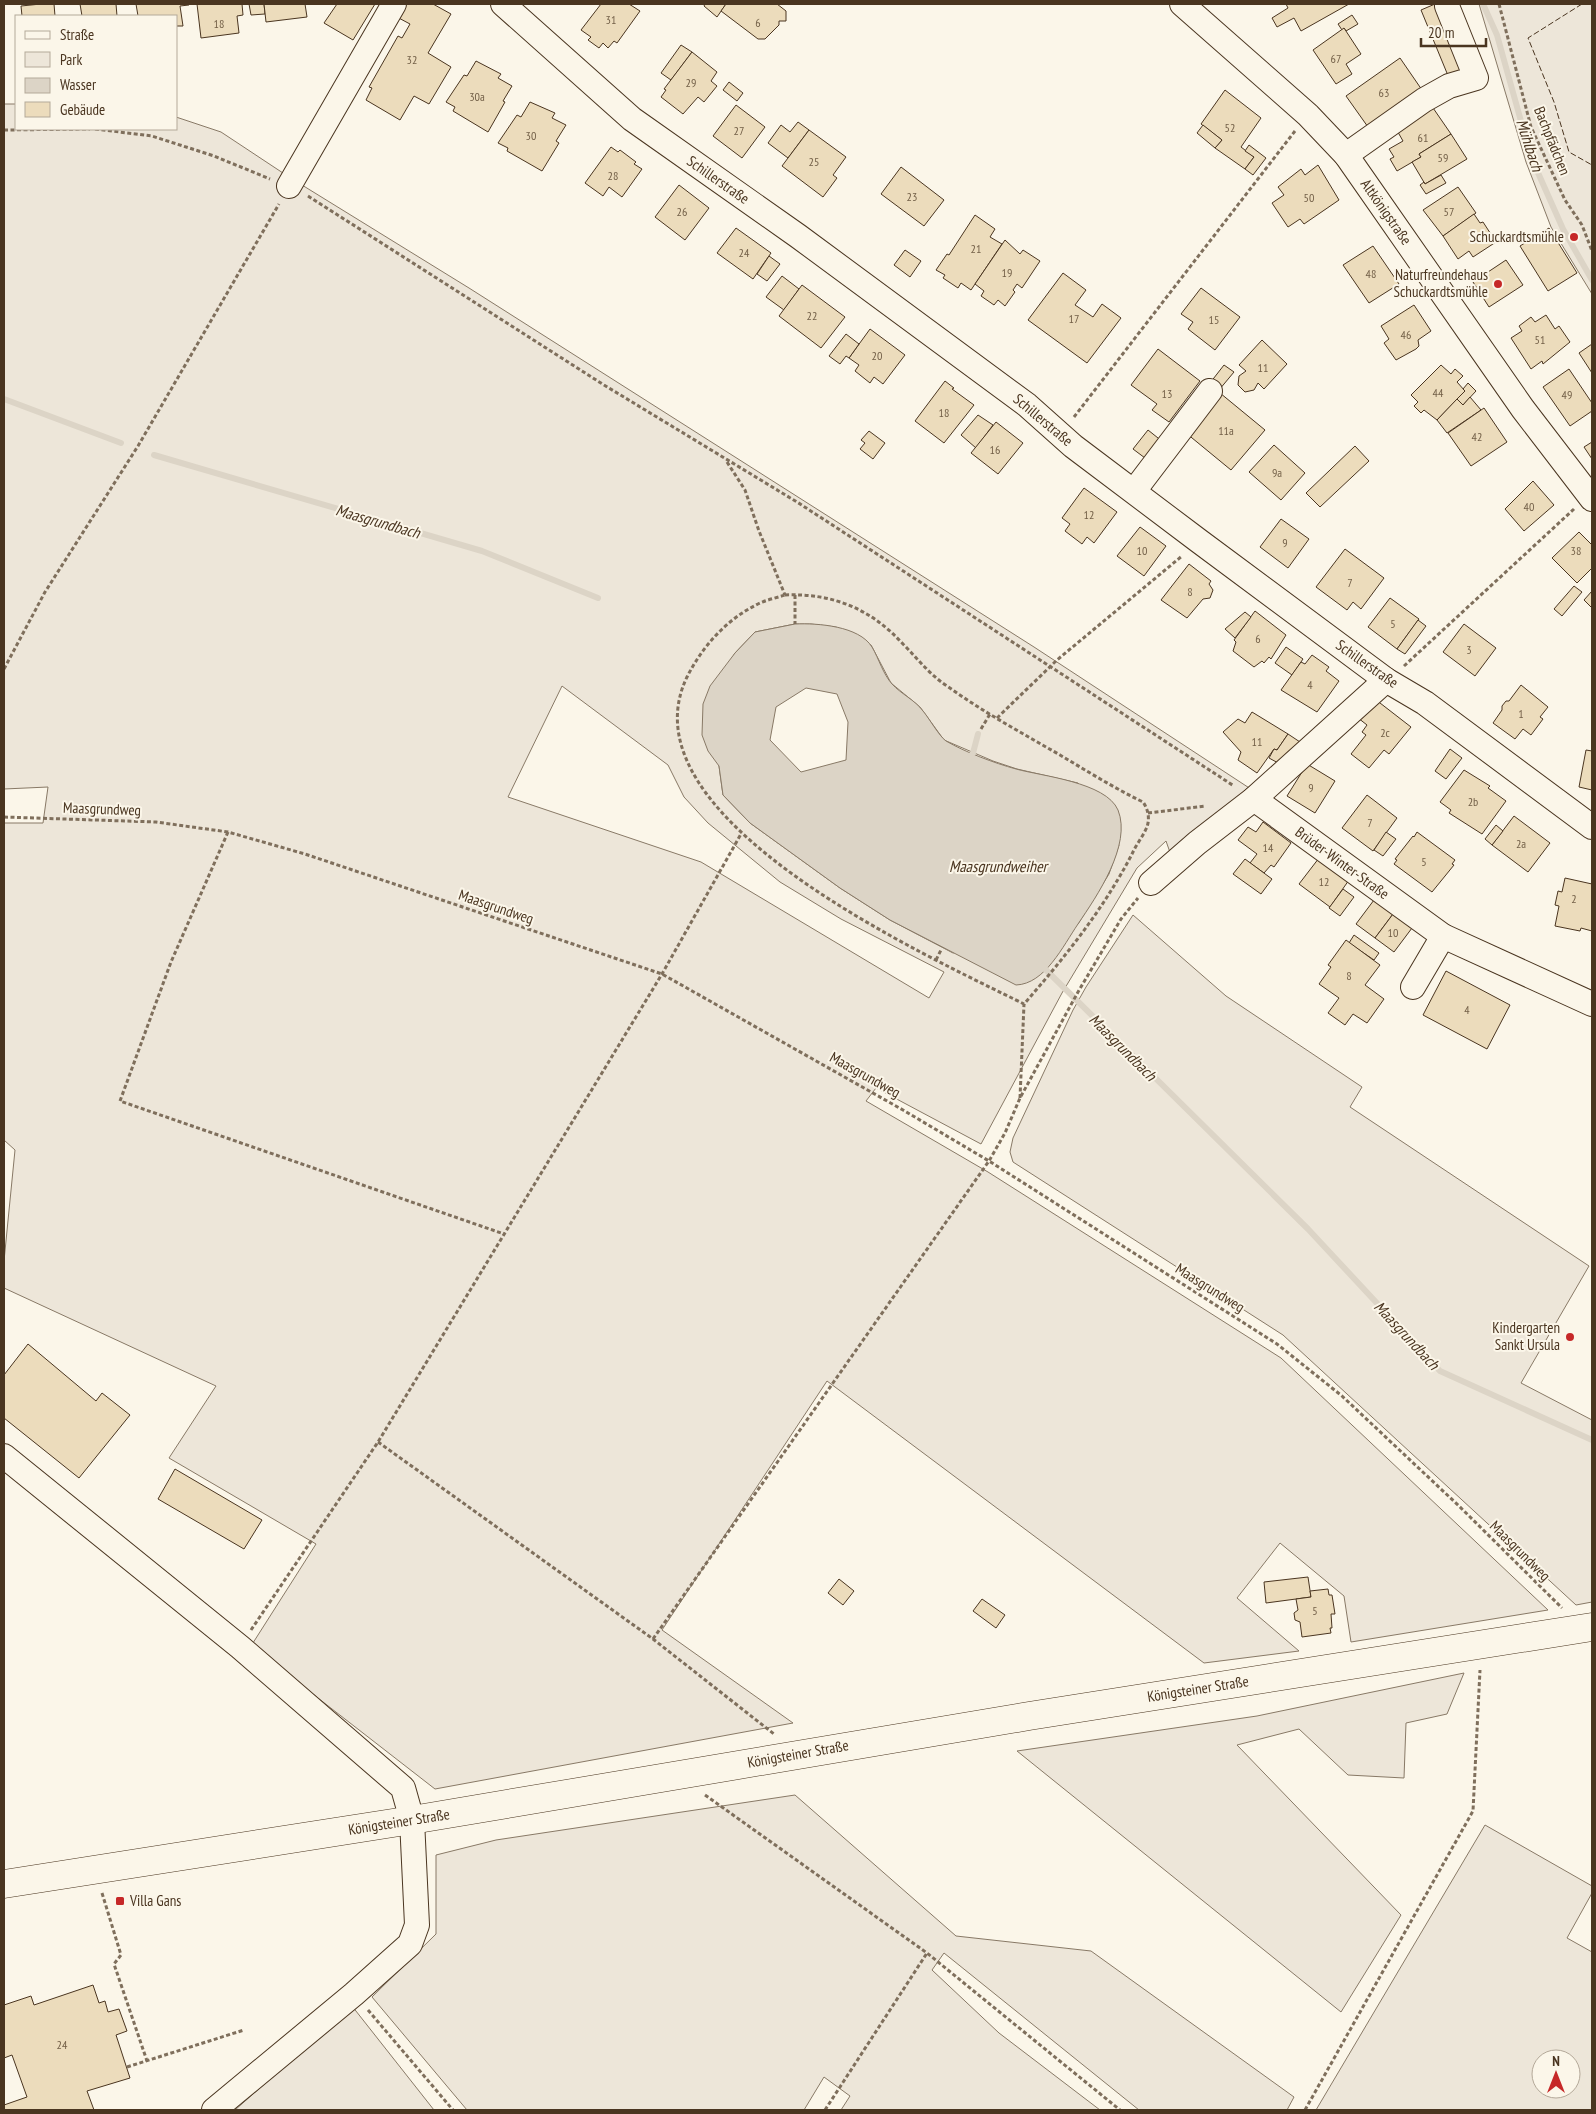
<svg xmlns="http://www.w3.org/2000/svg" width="1596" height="2114" viewBox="0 0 1596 2114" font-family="'PT Sans Narrow',sans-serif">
	<rect width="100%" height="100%" fill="#fbf6e9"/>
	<!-- green -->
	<g fill="#ede6d9" stroke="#887966" fill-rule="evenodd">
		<polygon points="1479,4 1592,4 1592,294 1551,227 1526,162"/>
		<path d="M4,104H16V129H176V117L221,132L289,177L469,288L1034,647L1263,797L1178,875L1166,841L1137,868L1062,993L981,1144L876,1088L866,1101L988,1172L1281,1358L1548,1610L1351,1642L1344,1596L1280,1543L1237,1598L1299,1651L1204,1663L827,1381L662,1630L793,1723L435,1789L251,1646L316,1544L169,1458L216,1386L4,1288V1261L15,1150L4,1140V823H43L48,787L4,789ZM795,624H811L836,627L871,645L891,683L920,707L944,740L993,761L1017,769L1078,783L1119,845L1109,874L1078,924L953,953L890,920L840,888L750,823L723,795L719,766L729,663L735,653L755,632ZM562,686L668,765L684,797L708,823L780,882L841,919L944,972L929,998L701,862L508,797Z"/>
		<polygon points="1133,915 1226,996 1362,1087 1350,1107 1589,1266 1521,1383 1592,1420 1592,1602 1576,1605 1283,1335 1013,1162 1010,1152 1013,1138 1073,1010 1086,987"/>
		<polygon points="1464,1673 1447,1714 1406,1723 1404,1778 1348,1775 1299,1729 1237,1745 1401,1915 1341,2012 1017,1751 1257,1716"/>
		<polygon points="795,1795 956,1936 1091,1951 1294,2097 1287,2110 1139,2110 944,1953 932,1970 999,2033 1100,2110 841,2110 850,2096 824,2077 804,2110 467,2110 372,1997 436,1934 436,1855 496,1840"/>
		<path d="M1485,1825L1592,1886V1893L1567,1938L1592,1952V2110H1316ZM1541,2059H1571V2089H1541Z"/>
		<polygon points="352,2006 434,2110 235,2110"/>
	</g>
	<!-- water -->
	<path fill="#dcd4c6" stroke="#887966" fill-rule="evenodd" d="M795,624C818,623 859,626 872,647C879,659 883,674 892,684C901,694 915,700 923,711C929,718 939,736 946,741C965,752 994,763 1016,769C1041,776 1106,782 1118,810C1132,845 1097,896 1078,924C1063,946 1045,984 1016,985L890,920L840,888L750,823L723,795L719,766L708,751L702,735L703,704L710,686L735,653L755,632ZM806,688L837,694L848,722L846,760L801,772L770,740L776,707Z"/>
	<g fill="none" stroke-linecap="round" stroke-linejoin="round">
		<!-- stream -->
		<g stroke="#dcd4c6" stroke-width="6">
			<polyline points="1483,4 1497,35 1531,157 1563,229 1592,280"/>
			<polyline points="4,399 121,443"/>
			<polyline points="154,455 482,551 598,598"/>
			<polyline points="969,758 973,753 978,734"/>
			<polyline points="1040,964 1308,1229 1440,1371 1592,1440"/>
		</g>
	</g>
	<!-- building -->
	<g fill="#ecdcbc" stroke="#4a3520">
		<polygon points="41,4 54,4 55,16 22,16 21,6"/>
		<polygon points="80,4 116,4 117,16 82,16"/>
		<polygon points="136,4 189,4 189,5 180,6 183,26 176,26 176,16 138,16"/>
		<polygon points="189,4 242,4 243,15 237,16 239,33 201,38 197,4"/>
		<polygon points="249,4 264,4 265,14 251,15"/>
		<polygon points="264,4 305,4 307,17 266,22"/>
		<polygon points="337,4 375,4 353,40 324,23"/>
		<polygon points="402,4 433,4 451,14 428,53 451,67 429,104 414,96 400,120 366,100 372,88 369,87 398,36 402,38 410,24 395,16"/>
		<polygon points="601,4 629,4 640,11 617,43 614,41 608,48 603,43 599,48 588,40 591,37 581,30"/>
		<polygon points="705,4 726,4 717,17 704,6"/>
		<polygon points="726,4 777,4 786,11 786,21 779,21 779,25 765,39 758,39 721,11"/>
		<polygon points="1286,4 1349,4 1301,31 1294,18 1277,27 1272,18 1288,8"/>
		<polygon points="1435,4 1437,4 1466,71 1449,78 1421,10"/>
		<polygon points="1352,15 1358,24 1346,31 1344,28 1342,30 1338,24"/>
		<polygon points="1344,28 1361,54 1346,64 1352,74 1336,84 1313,50"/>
		<polygon points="681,45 692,52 671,80 661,73"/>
		<polygon points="692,52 717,72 711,81 717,86 704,102 698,97 683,114 661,97 666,90 664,89"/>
		<polygon points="1400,58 1422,90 1368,127 1346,96"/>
		<polygon points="476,61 501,74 498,78 512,86 503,101 505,102 488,132 453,111 455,107 446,102 464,75 467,76"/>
		<polygon points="729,82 743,93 737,101 723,90"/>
		<polygon points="1225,90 1261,118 1241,147 1254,157 1245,169 1215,148 1222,140 1201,124"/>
		<polygon points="530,102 555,113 552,118 566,125 556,141 559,143 542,171 507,151 508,148 498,143 517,115 521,117"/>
		<polygon points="736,105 765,127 742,158 713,136"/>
		<polygon points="1431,105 1451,134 1419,154 1421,157 1397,171 1390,159 1394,157 1389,149 1403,141 1395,127"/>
		<polygon points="798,122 809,130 788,158 768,143 781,125 790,132"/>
		<polygon points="1203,125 1222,140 1215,148 1197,133"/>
		<polygon points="809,130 846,157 833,175 837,178 823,197 782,166"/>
		<polygon points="1451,134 1467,159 1425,184 1412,162 1421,157 1419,154"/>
		<polygon points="1249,145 1266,158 1253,175 1245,169 1254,157 1245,151"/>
		<polygon points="611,147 618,152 620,150 636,162 634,164 642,169 622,197 609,187 603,196 585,183"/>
		<polygon points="1318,165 1339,200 1304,224 1300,219 1288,227 1272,203 1284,195 1278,187 1301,169 1305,175"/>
		<polygon points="901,167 944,200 924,226 881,194"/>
		<polygon points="1441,175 1446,183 1426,194 1420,185 1424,182 1425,184"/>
		<polygon points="679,185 709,208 685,240 655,217"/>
		<polygon points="1458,187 1476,213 1443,236 1423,210"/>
		<polygon points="1474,214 1480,223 1483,222 1496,242 1473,257 1469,251 1458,259 1443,236"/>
		<polygon points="975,215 995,229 990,237 1002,244 971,290 961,283 958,288 943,278 945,275 936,270 947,254 949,255"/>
		<polygon points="736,228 771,253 753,279 717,253"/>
		<polygon points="1549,228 1577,273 1548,291 1520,246"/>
		<polygon points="1005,240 1020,254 1023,250 1040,261 1022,288 1017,284 1013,290 1015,292 1005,306 998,300 994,305 981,296 984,291 975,284"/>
		<polygon points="1373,246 1399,284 1369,303 1343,265"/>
		<polygon points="905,250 921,261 910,277 894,265"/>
		<polygon points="769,256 780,264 767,281 757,274"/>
		<polygon points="1506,260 1523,285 1489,307 1473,282"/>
		<polygon points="1063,273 1086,290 1075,305 1093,317 1102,304 1121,318 1087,363 1028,320"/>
		<polygon points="782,276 799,289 784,310 766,297"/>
		<polygon points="802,285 845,317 821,348 779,316"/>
		<polygon points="1201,288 1240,317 1215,350 1188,329 1193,322 1181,314"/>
		<polygon points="1414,305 1431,331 1418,340 1419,346 1416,349 1396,360 1384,343 1389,339 1381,326"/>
		<polygon points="1546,315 1555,329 1559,326 1570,342 1543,364 1542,361 1531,369 1511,338 1522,331 1519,326 1531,317 1535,322"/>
		<polygon points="870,329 905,355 883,384 874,377 870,383 855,371 859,365 849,358"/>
		<polygon points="846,334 859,344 849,358 846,356 840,364 829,356"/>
		<polygon points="1262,340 1287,364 1264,389 1258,383 1254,390 1245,392 1238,385 1239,376 1246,371 1239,365"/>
		<polygon points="1592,344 1592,373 1579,353"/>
		<polygon points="1158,349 1200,381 1169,422 1152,410 1157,404 1131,385"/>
		<polygon points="1224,365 1234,372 1219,390 1210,383"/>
		<polygon points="1441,365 1451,374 1455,369 1463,376 1457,382 1465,391 1437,420 1424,410 1421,413 1414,406 1418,402 1411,395"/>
		<polygon points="1569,369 1592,403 1592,411 1570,426 1543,387"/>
		<polygon points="945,381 954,388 952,389 974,405 944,443 915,421"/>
		<polygon points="1468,383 1476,391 1463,405 1457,399 1465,391 1463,389"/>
		<polygon points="1220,393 1265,430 1231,470 1186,433"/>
		<polygon points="1470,397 1481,410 1447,433 1437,420 1457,399 1463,405"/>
		<polygon points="1484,408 1507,442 1471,466 1448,433"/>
		<polygon points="978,415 993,425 976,448 961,435"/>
		<polygon points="996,422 1023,443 998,474 971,453"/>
		<polygon points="1148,430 1163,442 1149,461 1133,449"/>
		<polygon points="869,431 885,443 873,459 860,449 865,443 861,440"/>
		<polygon points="1592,442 1592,459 1584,447"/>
		<polygon points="1274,445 1305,473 1281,500 1249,472"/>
		<polygon points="1355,446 1369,461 1320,507 1306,493"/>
		<polygon points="1533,481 1554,505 1524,531 1505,509"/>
		<polygon points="1084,488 1117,512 1094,543 1087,537 1082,544 1065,531 1070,524 1062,518"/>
		<polygon points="1281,519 1309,539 1288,568 1260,547"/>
		<polygon points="1140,527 1166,546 1144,576 1117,556"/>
		<polygon points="1579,532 1592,545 1592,568 1577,583 1552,558"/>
		<polygon points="1345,549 1384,578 1361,609 1353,602 1347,610 1316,587"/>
		<polygon points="1189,564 1211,581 1209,584 1213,590 1210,598 1203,599 1187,618 1161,600"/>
		<polygon points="1574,586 1582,592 1562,616 1554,609"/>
		<polygon points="1592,591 1592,608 1584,600"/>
		<polygon points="1390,598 1419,619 1397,649 1368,627"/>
		<polygon points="1255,611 1286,635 1271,659 1269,657 1264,663 1262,661 1254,667 1233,651 1236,642 1234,640"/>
		<polygon points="1245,612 1251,617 1235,638 1225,629"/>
		<polygon points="1418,620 1426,626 1405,654 1397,649"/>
		<polygon points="1464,624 1496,648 1475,676 1443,652"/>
		<polygon points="1286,647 1303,659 1292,675 1275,663"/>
		<polygon points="1312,655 1329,667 1326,671 1339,681 1317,712 1281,690 1301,662 1305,664"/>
		<polygon points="1521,685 1548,707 1540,717 1543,719 1531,735 1523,729 1515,739 1493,723 1502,710 1502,706 1506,701 1509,701"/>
		<polygon points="1371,696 1411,727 1389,754 1384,750 1369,768 1351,754 1366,735 1362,732 1367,725 1353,714"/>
		<polygon points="1252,712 1288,734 1277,750 1274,749 1257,773 1238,760 1241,752 1223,732 1238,719 1245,723"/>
		<polygon points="1288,734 1303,744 1280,764 1269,758 1274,749 1277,750"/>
		<polygon points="1450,749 1462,758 1446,779 1435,771"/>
		<polygon points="1586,750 1592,751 1592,790 1579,787"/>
		<polygon points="1307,764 1335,781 1315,813 1287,796"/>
		<polygon points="1464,770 1490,786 1488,788 1506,801 1482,834 1449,813 1451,810 1440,802"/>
		<polygon points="1367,795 1397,818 1373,851 1342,828"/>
		<polygon points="1514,816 1550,843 1528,872 1492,845"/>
		<polygon points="1263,822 1291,843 1274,867 1271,865 1264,873 1250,863 1257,854 1238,840 1248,827 1256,832"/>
		<polygon points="1496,825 1503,831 1492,845 1485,839"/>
		<polygon points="1386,832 1396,839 1383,856 1374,850"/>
		<polygon points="1417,832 1455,860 1452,864 1454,865 1432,892 1394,864 1397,860 1395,859 1413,836 1414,837"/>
		<polygon points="1319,858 1349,880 1330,907 1299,884"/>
		<polygon points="1245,859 1272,879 1261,894 1233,874"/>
		<polygon points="1565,878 1592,884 1592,931 1581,928 1580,931 1555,926 1559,906 1555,905 1558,891 1562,892"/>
		<polygon points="1343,889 1354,897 1340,916 1329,908"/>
		<polygon points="1374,900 1393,914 1375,938 1356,924"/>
		<polygon points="1393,914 1412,928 1394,952 1375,938"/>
		<polygon points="1354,935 1379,953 1374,960 1349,943"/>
		<polygon points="1346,940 1380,965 1365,985 1384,999 1367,1023 1353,1014 1345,1025 1328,1013 1339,998 1319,984 1331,967 1328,965"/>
		<polygon points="1446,971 1510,1005 1487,1049 1423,1015"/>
		<polygon points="28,1344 96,1401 102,1393 130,1415 79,1478 4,1418 4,1375"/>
		<polygon points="175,1469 262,1520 244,1549 158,1499"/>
		<polygon points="1308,1577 1311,1597 1266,1603 1264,1582"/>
		<polygon points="839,1579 854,1591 843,1605 828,1593"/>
		<polygon points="1328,1589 1329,1595 1332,1595 1335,1614 1331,1614 1332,1628 1330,1628 1331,1633 1302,1637 1300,1622 1295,1620 1294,1613 1298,1610 1296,1599 1311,1597 1310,1591"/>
		<polygon points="982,1599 1005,1615 996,1628 973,1611"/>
		<polygon points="93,1985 99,2003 105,2001 108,2012 119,2009 127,2031 116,2035 130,2078 87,2091 94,2110 4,2110 4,2105 27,2097 12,2055 4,2058 4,2005 31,1996 34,2005"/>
	</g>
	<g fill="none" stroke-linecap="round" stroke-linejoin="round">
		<!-- minor casing -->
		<g stroke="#4a3520" stroke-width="26">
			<g id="minor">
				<polyline points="503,4 632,119 798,236 1027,405 1073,446 1199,541 1386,680 1425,703 1592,827"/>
				<polyline points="1182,4 1308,115 1346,155 1523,409 1592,499"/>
				<polyline points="1346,155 1424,100 1449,86 1476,78 1447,6"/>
				<polyline points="289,186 394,4"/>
				<polyline points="1134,491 1210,391"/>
				<polyline points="1254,799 1443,936 1592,1004"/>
				<polyline points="1151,883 1197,843 1254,799 1386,680"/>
				<polyline points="1413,987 1443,936"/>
				<polyline points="4,1456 240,1647 403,1788 412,1820 417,1925 410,1944 354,1994 214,2110"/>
			</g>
		</g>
		<!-- major casing -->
		<g stroke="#4a3520" stroke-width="29">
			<polyline id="major" points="4,1884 412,1820 1029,1716 1592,1627"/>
		</g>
		<!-- path -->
		<g stroke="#7f6f5c" stroke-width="3" stroke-dasharray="4 2.5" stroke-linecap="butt">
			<polyline points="1499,4 1531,127 1565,200 1582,225 1592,251"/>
			<polyline points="95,129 152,136 214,156 270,179"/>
			<polyline points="4,130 90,129"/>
			<polyline points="308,196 604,385 797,502 1234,786"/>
			<polyline points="1074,417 1295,131"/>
			<polyline points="727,462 745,490 759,531 785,595"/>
			<path d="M785,595C833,593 871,609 903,644C918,659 929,674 947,686C983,712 1022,733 1060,755C1087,771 1114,788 1143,802C1148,809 1150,818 1147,827C1143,836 1136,845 1132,854C1103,910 1065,957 1024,1004C930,957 619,818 687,677C702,647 726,620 756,605C765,600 776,598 785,595Z"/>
			<polyline points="795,595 795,624"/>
			<polyline points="1404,666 1574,509"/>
			<polyline points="4,669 45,592 138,446 279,204"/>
			<polyline points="997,718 1057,660 1182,556"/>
			<polyline points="981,729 990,714"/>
			<polyline points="1148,813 1206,806"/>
			<polyline points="4,817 156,822 228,832 305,854 662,974 903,1110 989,1161 1277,1344 1342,1396 1459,1506 1562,1608"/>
			<polyline points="228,832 171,962 120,1101 504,1234"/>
			<polyline points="936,960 941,950"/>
			<polyline points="1020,1098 1024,1004"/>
			<polyline points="378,1442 653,1639 774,1734"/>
			<polyline points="251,1630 378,1442 662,974 741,834"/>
			<polyline points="653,1639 989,1161 1005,1133 1020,1098 1078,992 1121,919 1138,898"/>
			<polyline points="705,1795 927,1953 1120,2110"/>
			<polyline points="102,1893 121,1955 114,1964 147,2061"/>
			<polyline points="368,2010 453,2110"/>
			<polyline points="127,2067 244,2030"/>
			<polyline points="825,2110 927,1953"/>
			<polyline points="1305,2110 1473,1811 1480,1670"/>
		</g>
		<!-- minor -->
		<use href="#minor" stroke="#fbf6e9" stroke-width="24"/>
		<!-- major -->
		<use href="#major" stroke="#fbf6e9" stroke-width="28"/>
		<!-- fence -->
		<polyline stroke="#4a3520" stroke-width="1" stroke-dasharray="6 2.5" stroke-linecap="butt" points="1582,4 1528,38 1554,102 1569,152 1592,165"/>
	</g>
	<!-- markers -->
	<g fill="#c62828" stroke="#fbf6e9" stroke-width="2">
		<circle cx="1574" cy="237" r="5"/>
		<circle cx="1498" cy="284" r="5"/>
		<circle cx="1570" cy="1337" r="5"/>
		<rect x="115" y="1896" width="10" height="10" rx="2.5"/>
	</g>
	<g text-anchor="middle" stroke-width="4" stroke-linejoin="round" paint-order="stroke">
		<!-- number labels -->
		<g font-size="12" fill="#725f47">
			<text x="611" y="24">31</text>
			<text x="758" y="27">6</text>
			<text x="219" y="28">18</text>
			<text x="1336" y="63">67</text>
			<text x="412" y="64">32</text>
			<text x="691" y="87">29</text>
			<text x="1384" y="97">63</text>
			<text x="477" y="101">30a</text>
			<text x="1230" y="132">52</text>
			<text x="739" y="135">27</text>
			<text x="531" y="140">30</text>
			<text x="1423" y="142">61</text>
			<text x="1443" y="162">59</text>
			<text x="814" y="166">25</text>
			<text x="613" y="180">28</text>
			<text x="912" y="201">23</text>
			<text x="1309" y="202">50</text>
			<text x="682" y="216">26</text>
			<text x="1449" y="216">57</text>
			<text x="976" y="253">21</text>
			<text x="744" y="257">24</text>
			<text x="1007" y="277">19</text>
			<text x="1371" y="278">48</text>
			<text x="812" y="320">22</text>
			<text x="1074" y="323">17</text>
			<text x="1214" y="324">15</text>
			<text x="1406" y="339">46</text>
			<text x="1540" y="344">51</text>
			<text x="877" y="360">20</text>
			<text x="1263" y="372">11</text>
			<text x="1438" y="397">44</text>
			<text x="1167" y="398">13</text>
			<text x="1567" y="399">49</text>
			<text x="944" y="417">18</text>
			<text x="1226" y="435">11a</text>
			<text x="1477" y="441">42</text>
			<text x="995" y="454">16</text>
			<text x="1277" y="477">9a</text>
			<text x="1529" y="511">40</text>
			<text x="1089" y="519">12</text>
			<text x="1285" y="547">9</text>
			<text x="1142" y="555">10</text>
			<text x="1576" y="555">38</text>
			<text x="1350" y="587">7</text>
			<text x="1190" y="596">8</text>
			<text x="1393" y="628">5</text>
			<text x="1258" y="643">6</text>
			<text x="1469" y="654">3</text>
			<text x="1310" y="689">4</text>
			<text x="1521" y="718">1</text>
			<text x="1385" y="737">2c</text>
			<text x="1257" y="746">11</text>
			<text x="1311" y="792">9</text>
			<text x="1473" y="806">2b</text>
			<text x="1370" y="827">7</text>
			<text x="1521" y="848">2a</text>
			<text x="1268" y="852">14</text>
			<text x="1424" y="866">5</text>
			<text x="1324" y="886">12</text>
			<text x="1574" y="903">2</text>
			<text x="1393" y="937">10</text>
			<text x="1349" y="980">8</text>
			<text x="1467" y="1014">4</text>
			<text x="1315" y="1615">5</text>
			<text x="62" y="2049">24</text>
		</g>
		<!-- street labels -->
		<g font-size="15" fill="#4a3520" stroke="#fbf6e9">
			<text transform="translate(1552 141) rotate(68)" y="5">Bachpfädchen</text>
			<text transform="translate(718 180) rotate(35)" y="5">Schillerstraße</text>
			<text transform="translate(1386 212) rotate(55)" y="5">Altkönigstraße</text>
			<text transform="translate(1043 420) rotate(40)" y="5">Schillerstraße</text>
			<text transform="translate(1367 664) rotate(35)" y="5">Schillerstraße</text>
			<text transform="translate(102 809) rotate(2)" y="5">Maasgrundweg</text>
			<text transform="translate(1342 863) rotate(36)" y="5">Brüder-Winter-Straße</text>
			<text transform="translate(496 907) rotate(19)" y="5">Maasgrundweg</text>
			<text transform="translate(865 1075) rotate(29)" y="5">Maasgrundweg</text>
			<text transform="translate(1210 1288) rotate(32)" y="5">Maasgrundweg</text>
			<text transform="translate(1520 1551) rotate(45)" y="5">Maasgrundweg</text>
			<text transform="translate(1198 1689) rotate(-9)" y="5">Königsteiner Straße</text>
			<text transform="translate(798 1754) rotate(-10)" y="5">Königsteiner Straße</text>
			<text transform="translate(399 1822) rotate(-9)" y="5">Königsteiner Straße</text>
		</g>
		<!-- poi labels -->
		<g font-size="15" fill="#4a3520" stroke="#fbf6e9" text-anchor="end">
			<text x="1564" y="242">Schuckardtsmühle</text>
			<text x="1488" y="280">Naturfreundehaus<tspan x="1488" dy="17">Schuckardtsmühle</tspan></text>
			<text x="1560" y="1333">Kindergarten<tspan x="1560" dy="17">Sankt Ursula</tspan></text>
			<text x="130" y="1906" text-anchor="start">Villa Gans</text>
		</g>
		<!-- water labels -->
		<g font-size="16" font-style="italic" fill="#4a3520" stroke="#fbf6e9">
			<text transform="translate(1530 145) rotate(72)" y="6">Mühlbach</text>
			<text transform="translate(378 521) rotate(16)" y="6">Maasgrundbach</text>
			<text x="998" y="872">Maasgrundweiher</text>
			<text transform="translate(1123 1047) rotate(45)" y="6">Maasgrundbach</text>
			<text transform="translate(1407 1335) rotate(47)" y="6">Maasgrundbach</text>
		</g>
	</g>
	<!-- border -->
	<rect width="1596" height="2114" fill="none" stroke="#4a3520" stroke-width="10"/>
	<!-- legend -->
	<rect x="15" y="15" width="162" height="115" fill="#fbf6e9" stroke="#b4a999"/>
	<rect x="25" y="31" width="25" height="8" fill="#fbf6e9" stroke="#b4a999"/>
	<text x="60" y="40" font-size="15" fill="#4a3520">Straße</text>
	<rect x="25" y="52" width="25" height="15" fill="#ede6d9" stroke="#b4a999"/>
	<text x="60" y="65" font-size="15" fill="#4a3520">Park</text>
	<rect x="25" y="78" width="25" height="15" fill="#dcd4c6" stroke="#b4a999"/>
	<text x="60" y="90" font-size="15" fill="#4a3520">Wasser</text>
	<rect x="25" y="102" width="25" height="15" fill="#ecdcbc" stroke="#b4a999"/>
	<text x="60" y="115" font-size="15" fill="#4a3520">Gebäude</text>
	<!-- north arrow -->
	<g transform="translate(1556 2074)"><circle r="24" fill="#fbf6e9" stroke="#b4a999"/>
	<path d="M0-4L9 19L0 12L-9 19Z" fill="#c62828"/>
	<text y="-8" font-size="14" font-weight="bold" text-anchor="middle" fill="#4a3520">N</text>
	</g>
	<!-- scale -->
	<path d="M1421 38v8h65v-8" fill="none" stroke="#4a3520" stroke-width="2.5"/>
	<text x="1428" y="38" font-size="15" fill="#4a3520" stroke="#fbf6e9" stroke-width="4" paint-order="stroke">20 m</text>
</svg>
